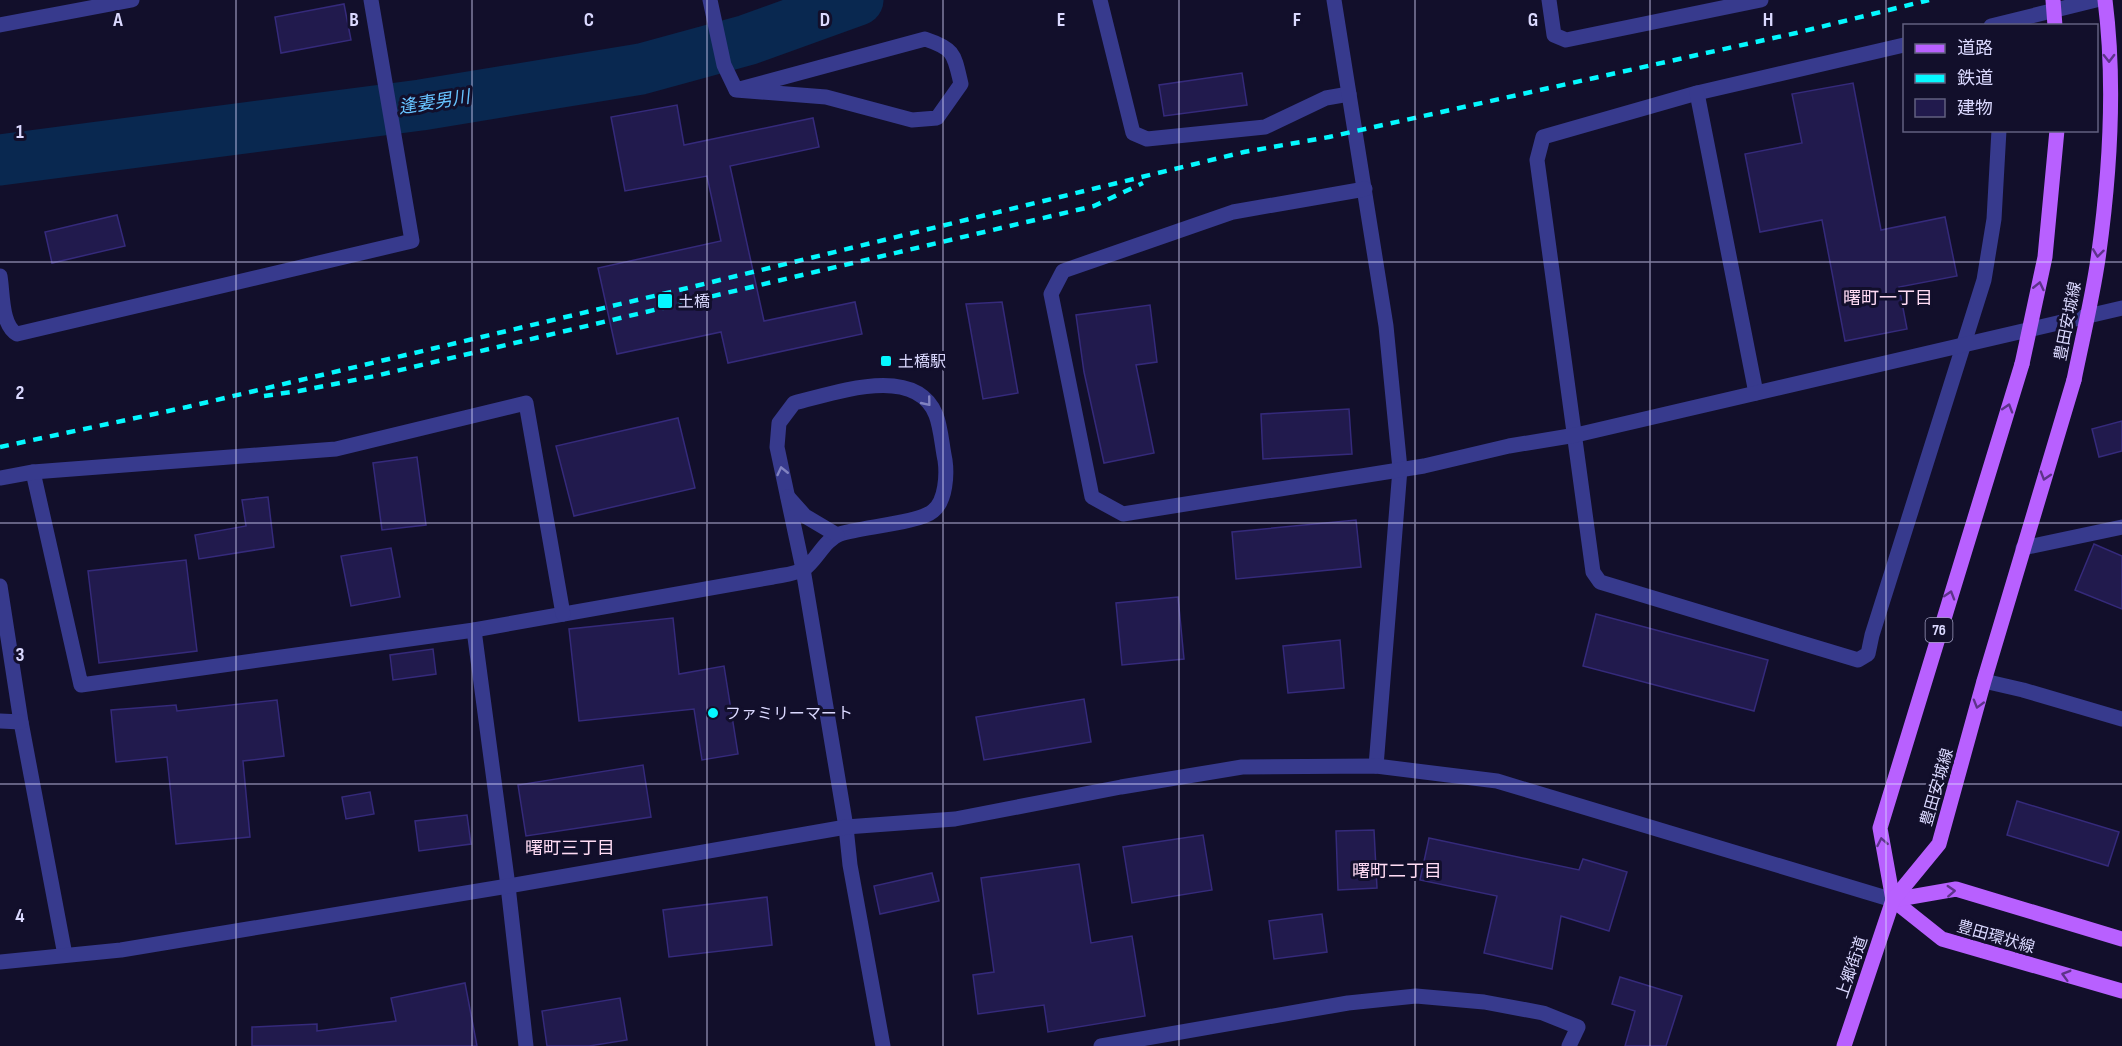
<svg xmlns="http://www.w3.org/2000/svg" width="2122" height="1046" viewBox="0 0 2122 1046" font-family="'Sofia Sans Condensed','Noto Sans JP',sans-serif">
	<rect width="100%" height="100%" fill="#120f2b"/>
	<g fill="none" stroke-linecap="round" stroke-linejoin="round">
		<!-- river -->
		<polyline stroke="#092850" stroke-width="51" points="0,160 421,105 641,69 747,40 858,0"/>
	</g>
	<!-- building -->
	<g fill="#211a4d" stroke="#352a7b" stroke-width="1.5">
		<polygon points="344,4 351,40 281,53 275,17"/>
		<polygon points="1242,73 1247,105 1164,116 1159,85"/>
		<polygon points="1853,83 1881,230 1945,217 1957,276 1899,287 1907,329 1845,341 1822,220 1760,232 1745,154 1802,143 1792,94"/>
		<polygon points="677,105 684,145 813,118 819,147 730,166 764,321 855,302 862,334 728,363 721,332 617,354 598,268 721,241 707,176 625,191 611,117"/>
		<polygon points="117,215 125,246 52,263 45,232"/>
		<polygon points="1002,302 1018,393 983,399 966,304"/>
		<polygon points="1150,305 1157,362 1136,365 1154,453 1104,463 1084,372 1076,315"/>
		<polygon points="1349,409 1352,454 1263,459 1261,414"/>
		<polygon points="678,418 695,488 574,516 556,446"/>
		<polygon points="2122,421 2122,451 2099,457 2092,429"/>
		<polygon points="417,457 426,525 382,530 373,463"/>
		<polygon points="268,497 274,547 199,559 195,535 246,526 242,500"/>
		<polygon points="1356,520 1361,567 1236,579 1232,532"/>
		<polygon points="2094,544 2122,556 2122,609 2075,590"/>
		<polygon points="391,548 400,597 351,606 341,556"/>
		<polygon points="186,560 197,651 99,663 88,571"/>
		<polygon points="1178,597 1184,659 1122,665 1116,603"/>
		<polygon points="1596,614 1768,660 1754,711 1583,666"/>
		<polygon points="673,618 679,674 724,666 738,754 702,760 694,709 579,721 569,629"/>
		<polygon points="1340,640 1344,688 1288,693 1283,646"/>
		<polygon points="433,649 436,674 393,680 390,655"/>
		<polygon points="1084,699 1091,742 984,760 976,717"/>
		<polygon points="277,700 284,756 243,761 250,837 176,844 167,757 116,762 111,710 176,705 177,711"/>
		<polygon points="643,765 651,817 526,836 518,785"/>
		<polygon points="370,792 374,814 346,819 342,797"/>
		<polygon points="2017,801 2119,832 2108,866 2007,835"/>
		<polygon points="467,815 471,844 419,851 415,821"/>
		<polygon points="1374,830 1377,888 1338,890 1336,831"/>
		<polygon points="1203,835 1212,890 1132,903 1123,847"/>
		<polygon points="1429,838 1579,870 1583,859 1627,872 1609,931 1561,916 1552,969 1484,953 1497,896 1420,880"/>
		<polygon points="1079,864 1091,943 1132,936 1145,1016 1048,1032 1044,1005 978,1014 973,975 994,972 981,878"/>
		<polygon points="932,873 939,901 880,914 874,886"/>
		<polygon points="767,897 772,945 669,957 663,910"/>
		<polygon points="1322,914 1327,952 1274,959 1269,921"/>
		<polygon points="1620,977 1682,996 1666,1046 1625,1046 1635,1011 1612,1004"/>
		<polygon points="465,983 477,1046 252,1046 252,1027 317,1024 317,1031 396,1021 391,998"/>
		<polygon points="620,998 627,1040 589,1046 547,1046 542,1011"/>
	</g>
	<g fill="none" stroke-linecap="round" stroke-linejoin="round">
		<!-- minor -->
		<g stroke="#373a8d" stroke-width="15">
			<path d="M710,0L724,65L736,90L925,39C955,49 954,54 961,84L937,118L912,120L826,97L736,90"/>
			<polyline points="1100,0 1133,133 1147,139 1265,127 1326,98 1349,94"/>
			<polyline points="1334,0 1386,326 1400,469 1376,766"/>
			<polyline points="1549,0 1554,35 1566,40 1761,0"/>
			<polyline points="0,25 132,0"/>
			<polyline points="1991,26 2096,0"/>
			<polyline points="1904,45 1697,93 1543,137 1537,160 1593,572 1600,582 1858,660 1868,654 1872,635 1984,280 1994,219 1999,130"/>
			<polyline points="1697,93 1756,393"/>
			<polyline points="1365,189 1233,212 1063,271 1051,294 1092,497 1123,514 1424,466 1509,446 1576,435 2122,308"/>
			<path d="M0,276C3,293 1,325 17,334L412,241L371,0"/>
			<path d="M33,472L81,685L474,630L773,577C782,575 796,574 804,569C817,560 824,540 840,534C862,527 919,523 933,511C946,501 947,474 945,460C942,446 941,428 936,415C915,363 833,394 794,403L779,423L777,447L803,569L846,827L850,865L883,1046"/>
			<polyline points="0,478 33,472 336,449 526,403 563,614"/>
			<polyline points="788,497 805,516 837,535"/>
			<polyline points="2023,548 2122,527"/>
			<polyline points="0,586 21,722 65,955"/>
			<polyline points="474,630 508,886 526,1046"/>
			<polyline points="1984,681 2023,690 2122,719"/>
			<polyline points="0,721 21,722"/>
			<polyline points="0,962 121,950 508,886 846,827 955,819 1121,787 1242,767 1376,766 1497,781 1893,900"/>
			<polyline points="1101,1046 1348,1003 1416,996 1484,1002 1543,1013 1578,1027 1569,1046"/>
		</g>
		<!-- major -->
		<g stroke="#b860ff" stroke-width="15">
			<polyline points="1893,900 1880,828 2022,364"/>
			<polyline points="1893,900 1942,939 2122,991"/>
			<polyline points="1893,900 1956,889 2122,939"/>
			<polyline points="1844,1046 1893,900 1939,844 1984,681 2074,380"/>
		</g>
		<!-- rail -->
		<g stroke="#05f8ff" stroke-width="4.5" stroke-dasharray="9 8" stroke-linecap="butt">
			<polyline points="264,396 299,391 375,376 1094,206 1143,183"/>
			<polyline points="0,447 187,407 675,291 1244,152 1329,137 1796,33 1929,0"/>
		</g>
		<!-- major-bridge -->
		<g stroke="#b860ff" stroke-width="15">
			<polyline points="2053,0 2055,26"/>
			<polyline points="2022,364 2045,257 2057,130"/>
			<path d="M2074,380C2082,340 2092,300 2098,259C2110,174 2116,86 2105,0"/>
		</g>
	</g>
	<!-- one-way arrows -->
	<defs><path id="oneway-chevron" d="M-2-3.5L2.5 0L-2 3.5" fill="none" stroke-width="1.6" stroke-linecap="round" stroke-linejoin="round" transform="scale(1.5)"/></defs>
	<g stroke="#5d338a">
		<use href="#oneway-chevron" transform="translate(2109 58) rotate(89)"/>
		<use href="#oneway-chevron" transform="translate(2098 253) rotate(97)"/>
		<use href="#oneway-chevron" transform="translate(2039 286) rotate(-77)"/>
		<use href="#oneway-chevron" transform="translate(2008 408) rotate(-73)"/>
		<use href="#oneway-chevron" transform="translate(2045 476) rotate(107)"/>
		<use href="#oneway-chevron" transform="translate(1950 595) rotate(-73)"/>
		<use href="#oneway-chevron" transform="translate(1978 704) rotate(106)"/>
		<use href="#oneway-chevron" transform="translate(1882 842) rotate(-101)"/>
		<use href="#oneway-chevron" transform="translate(1951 891) rotate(-3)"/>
		<use href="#oneway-chevron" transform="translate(2066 975) rotate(-164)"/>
	</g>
	<g stroke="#8182c0">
		<use href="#oneway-chevron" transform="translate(927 402) rotate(51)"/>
		<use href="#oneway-chevron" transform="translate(782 471) rotate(-103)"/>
	</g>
	<!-- grid -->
	<path fill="none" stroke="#dbd9ff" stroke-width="1.5" stroke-opacity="0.55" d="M236,0V1046M472,0V1046M707,0V1046M943,0V1046M1179,0V1046M1415,0V1046M1650,0V1046M1886,0V1046M0,262H2122M0,523H2122M0,784H2122"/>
	<!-- markers -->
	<g fill="#05f8ff" stroke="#120f2b" stroke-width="2">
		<rect x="657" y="293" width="16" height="16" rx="3"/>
		<rect x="880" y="355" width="12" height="12" rx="3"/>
		<circle cx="713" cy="713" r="6"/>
	</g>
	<g text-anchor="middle" stroke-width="6" stroke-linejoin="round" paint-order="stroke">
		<!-- shield labels -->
		<rect fill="#120f2b" stroke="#9f9cbf" stroke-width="1.5" x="1925.5" y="618" width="27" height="24" rx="4.5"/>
		<g font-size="15" font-weight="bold" fill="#dbd9ff">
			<text x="1939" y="635">76</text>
		</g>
		<!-- poi labels -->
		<g font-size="16" fill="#dbd9ff" stroke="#120f2b" text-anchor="start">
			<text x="678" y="307">土橋</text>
			<text x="898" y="367">土橋駅</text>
			<text x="725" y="719">ファミリーマート</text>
		</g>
		<!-- street labels -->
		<g font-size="16" fill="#dbd9ff" stroke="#120f2b">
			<text transform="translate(2067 321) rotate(-79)" y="6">豊田安城線</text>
			<text transform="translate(1936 787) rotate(-74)" y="6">豊田安城線</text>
			<text transform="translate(1996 936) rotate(16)" y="6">豊田環状線</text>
			<text transform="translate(1851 967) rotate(-71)" y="6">上郷街道</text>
		</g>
		<!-- water labels -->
		<g font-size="18" font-style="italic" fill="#67c3ff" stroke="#120f2b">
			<text transform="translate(434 102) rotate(-9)" y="6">逢妻男川</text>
		</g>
		<!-- neighbourhood labels -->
		<g font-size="18" fill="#ffdbf4" stroke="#120f2b">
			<text x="1888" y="304">曙町一丁目</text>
			<text x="570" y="854">曙町三丁目</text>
			<text x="1397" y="877">曙町二丁目</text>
		</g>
	</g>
	<g font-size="20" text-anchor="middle" font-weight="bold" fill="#dbd9ff" stroke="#120f2b" stroke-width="6" stroke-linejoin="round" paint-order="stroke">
		<text x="118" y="26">A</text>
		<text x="354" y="26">B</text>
		<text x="589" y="26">C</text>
		<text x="825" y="26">D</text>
		<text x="1061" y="26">E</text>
		<text x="1297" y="26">F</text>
		<text x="1533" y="26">G</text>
		<text x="1768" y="26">H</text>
		<text x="20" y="138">1</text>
		<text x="20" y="399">2</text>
		<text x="20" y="661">3</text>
		<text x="20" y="922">4</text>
	</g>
	<!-- legend -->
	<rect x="1903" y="24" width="195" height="108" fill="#120f2b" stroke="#626080" stroke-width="1.5"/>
	<rect x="1915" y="44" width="30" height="9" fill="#b860ff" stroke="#626080" stroke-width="1.5"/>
	<text x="1957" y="54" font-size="18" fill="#dbd9ff">道路</text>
	<rect x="1915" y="74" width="30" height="9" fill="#05f8ff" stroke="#626080" stroke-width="1.5"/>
	<text x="1957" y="84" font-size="18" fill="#dbd9ff">鉄道</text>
	<rect x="1915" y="99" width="30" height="18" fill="#211a4d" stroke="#626080" stroke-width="1.5"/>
	<text x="1957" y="114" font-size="18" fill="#dbd9ff">建物</text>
</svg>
